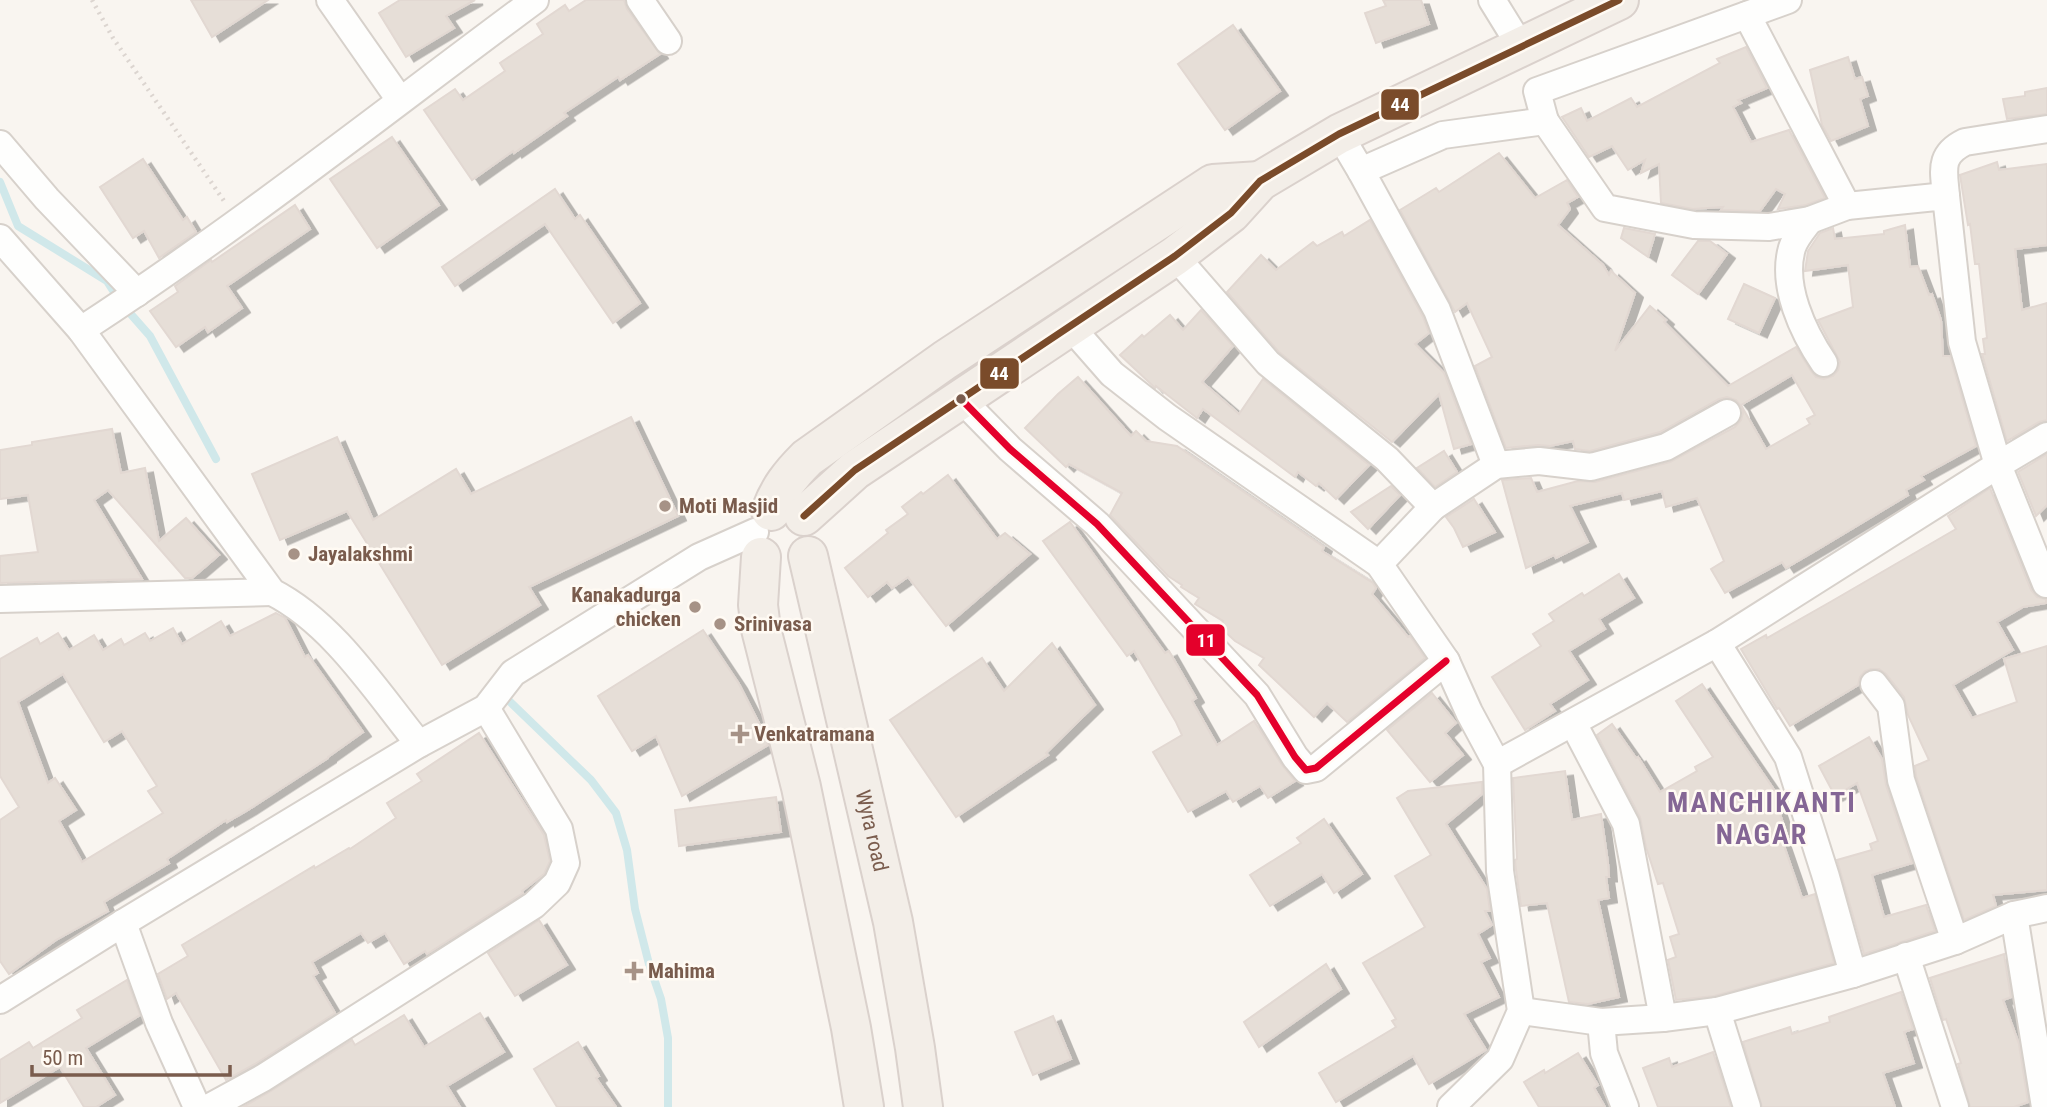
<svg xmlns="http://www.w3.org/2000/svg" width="2047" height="1107" viewBox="0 0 2047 1107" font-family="'Roboto Condensed',sans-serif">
	<defs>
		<filter id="shadow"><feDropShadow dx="8" dy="4.5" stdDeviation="0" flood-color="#0004"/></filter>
	</defs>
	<rect width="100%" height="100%" fill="#f9f5f0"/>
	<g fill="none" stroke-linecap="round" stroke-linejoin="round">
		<!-- stream -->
		<g stroke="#d0e8ea" stroke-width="8">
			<polyline points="0,182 18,226 107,281 121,303 150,336 216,459"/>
			<polyline points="504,696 591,780 616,813 627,850 635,909 649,964 661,999 668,1038 668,1107"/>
		</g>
	</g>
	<!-- building -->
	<g fill="#e6ded7" stroke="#e2d8d2" stroke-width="2" fill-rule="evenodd" filter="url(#shadow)">
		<polygon points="191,0 268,0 212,37"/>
		<polygon points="400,0 475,0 446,16 454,28 406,57 379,13"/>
		<polygon points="586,0 624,0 627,9 660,54 620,80 618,77 564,113 567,116 514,153 513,151 472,180 424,110 455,89 463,100 505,71 500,63 543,34 537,24 565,5 569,11"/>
		<polygon points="1383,0 1421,0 1429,24 1376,43 1365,13 1386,6"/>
		<polygon points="1233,25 1280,91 1225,130 1178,64"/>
		<polygon points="1746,47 1767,88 1738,100 1741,103 1733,107 1751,142 1789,130 1825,198 1806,205 1778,209 1785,194 1776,189 1760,211 1756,211 1721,210 1723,207 1693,209 1661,203 1659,164 1641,173 1645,160 1628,170 1612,146 1589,157 1562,117 1581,108 1587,121 1631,98 1637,107 1720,63 1717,59"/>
		<polygon points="1848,57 1855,79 1862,77 1868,96 1860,99 1868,126 1831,141 1822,125 1810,70"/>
		<polygon points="2047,88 2047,114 2007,119 2003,99 2025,96 2025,92"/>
		<polygon points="392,137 439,205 377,248 330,179"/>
		<path d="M1499,153L1535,198L1567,180L1578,197L1567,203L1570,209L1558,225L1603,265L1609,275L1611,271L1635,293L1615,351L1650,306L1666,320L1664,322L1728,386L1796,347L1811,371L1816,377L1824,379L1833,376L1838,370L1840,362L1818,320L1853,307L1848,265L1805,271L1808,251L1820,233L1833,228L1835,239L1884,234V231L1905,225L1910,267L1918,266L1929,295L1932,294L1941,320L1943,356H1950L1976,446L1921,476L1924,480L1906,490L1908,495L1820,548L1786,568L1782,562L1725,593L1711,569L1724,561L1697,498L1666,507L1662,491L1624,500L1622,493L1570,506L1588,542L1556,558L1554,555L1526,568L1502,480L1531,478L1537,492L1578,481L1595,482L1670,462L1735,427L1741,420L1743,413L1741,406L1736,400L1727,397L1719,399L1660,432L1590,451L1575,449L1573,441L1550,446L1538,445L1506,448L1475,366L1492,357L1467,303L1455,312L1400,210L1436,188L1439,192ZM1792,375L1815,415L1807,419L1810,424L1766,449L1741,405Z"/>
		<polygon points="143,159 183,220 187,217 196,232 159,258 144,231 133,238 100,187"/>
		<polygon points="1997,162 1999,170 2047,164 2047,245 2015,249 2022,310 2047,303 2047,420 2039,422 2007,441 1982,354 1985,354 1983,339 1987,338 1979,264 1975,264 1970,224 1968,225 1960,175"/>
		<polygon points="555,189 575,219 580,215 640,303 613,323 545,224 455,286 442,267"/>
		<polygon points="295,205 310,229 227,286 242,308 208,332 205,327 176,347 150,311 178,292 175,286 211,260 212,262"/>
		<polygon points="1370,220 1423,317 1429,333 1415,344 1444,373 1471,444 1454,449 1439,394 1392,442 1279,352 1227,292 1261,255 1276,270 1313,242 1317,246 1342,232 1344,236"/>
		<polygon points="1624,228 1655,234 1648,257 1621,238"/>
		<polygon points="1698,241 1710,241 1727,254 1698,294 1672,275"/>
		<polygon points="1744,284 1775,298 1759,333 1728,319"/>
		<polygon points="1201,310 1233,346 1202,382 1239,414 1263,379 1369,465 1336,499 1319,483 1316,486 1298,472 1295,477 1203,409 1197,418 1156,386 1155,388 1152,385 1120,355 1142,335 1144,337 1170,315 1183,330"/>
		<polygon points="1078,377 1131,436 1136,431 1146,441 1177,446 1324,547 1322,551 1373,583 1376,588 1372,594 1408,637 1410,636 1425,658 1347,722 1327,703 1314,717 1259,665 1264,658 1235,641 1220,627 1223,621 1195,604 1199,598 1181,587 1182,585 1168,576 1110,515 1122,493 1069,464 1066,467 1025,428 1058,394"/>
		<polygon points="631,417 678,516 529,587 540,605 442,665 347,511 280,540 252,474 337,437 373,520 456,469 471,494"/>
		<polygon points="112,429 121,473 145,468 159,541 186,518 219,555 192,578 185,578 108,490 94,500 142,579 0,583 0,556 38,552 28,495 0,499 0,450 32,445 32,442"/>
		<polygon points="1444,451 1457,472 1435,487 1417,468"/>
		<polygon points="2047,454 2047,505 2036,516 2018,472"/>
		<polygon points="948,475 997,539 1005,533 1030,554 946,626 908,577 892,588 887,582 868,597 845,568 888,533 886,530 908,514 902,507 921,492 923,494"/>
		<polygon points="1391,486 1400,495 1368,529 1351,512"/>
		<polygon points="1990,488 2031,590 2037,597 2046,599 2046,603 2023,607 1997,622 2013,650 1953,685 1972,718 2017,702 2004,659 2047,646 2047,890 1993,895 1996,906 1964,920 1916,776 1915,766 1929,760 1908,715 1904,697 1886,674 1879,669 1871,669 1865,671 1860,677 1858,685 1790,726 1779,708 1777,709 1741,649 1766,635 1767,638 1832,601 1956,529 1948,516"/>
		<polygon points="1474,499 1495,532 1463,547 1454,528 1446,517"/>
		<polygon points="1070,522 1165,653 1169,651 1196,698 1192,701 1217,745 1254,721 1282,765 1295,781 1268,798 1260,786 1233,802 1226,791 1188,812 1153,752 1182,735 1176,722 1134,651 1127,656 1043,541"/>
		<polygon points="1619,574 1634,598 1599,619 1605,629 1569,651 1588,680 1550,704 1555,711 1525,730 1492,677 1541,646 1533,634 1554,621 1549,614 1582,593 1584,596"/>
		<path d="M276,613L285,618L305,657L308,655L363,732L328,757V758L248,810L227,822L226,820L167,859L169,863L104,902L108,911L56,940L9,974L0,961V820L19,807L0,776V659L37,638L40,644L58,633L69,650L94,635L103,650L121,639L124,645L145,633L150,641L173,628L182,644L221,621L230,636ZM63,674L104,742L122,731L157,786L148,791L163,813L82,862L59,821L76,810L55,778L48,783L18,702Z"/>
		<polygon points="703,630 739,684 765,735 768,745 682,796 656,736 632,751 598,696"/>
		<polygon points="1052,643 1095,705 1046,753 1048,755 956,817 890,720 982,658 1004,691"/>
		<polygon points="1702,684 1781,800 1776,802 1788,838 1782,840 1802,898 1815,894 1834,963 1714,996 1676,1000 1668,960 1676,957 1670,937 1679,934 1663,883 1658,884 1646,847 1640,817 1597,735 1612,724 1636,758 1638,757 1660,792 1697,771 1695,767 1713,757 1676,701"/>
		<polygon points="1432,693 1456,723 1445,733 1463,755 1430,782 1387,730"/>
		<polygon points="479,733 544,835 550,861 544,874 522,891 523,893 427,954 425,951 404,964 385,933 368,943 361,933 312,962 318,973 313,976 335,1013 255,1064 226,1080 176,993 167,999 158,974 188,956 182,945 314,866 315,868 349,848 350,849 396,818 387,803 422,781 417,774"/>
		<polygon points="1869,737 1882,759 1886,785 1912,863 1872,875 1884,917 1926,905 1935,931 1864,954 1837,860 1872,850 1870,844 1878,841 1857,783 1835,796 1819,766"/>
		<polygon points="1565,771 1572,820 1601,814 1608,863 1609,877 1606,877 1609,898 1598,900 1619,997 1588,1004 1569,1002 1547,903 1521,906 1516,870 1515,860 1517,859 1513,778"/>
		<polygon points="1482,782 1482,794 1446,824 1487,889 1490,911 1485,911 1492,925 1478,934 1490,958 1481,962 1499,997 1464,1014 1486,1050 1429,1084 1413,1056 1336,1102 1319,1073 1396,1027 1392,1021 1396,1019 1363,963 1425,927 1395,876 1431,855 1397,798 1408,791"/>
		<polygon points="776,797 781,832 679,846 675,810"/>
		<polygon points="1324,819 1362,874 1334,893 1322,874 1270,906 1250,875 1301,843 1297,838"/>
		<polygon points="539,920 567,965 515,996 488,953"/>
		<polygon points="2004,954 2011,997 2003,1000 2019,1044 2028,1102 2014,1107 1970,1107 1958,1064 1961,1063 1946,1019 1943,1020 1930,978"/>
		<polygon points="1326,964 1341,989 1259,1047 1244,1022"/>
		<polygon points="127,980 140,1015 86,1048 115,1095 96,1107 84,1107 60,1067 0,1103 0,1060 29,1042 33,1048 82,1018 77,1010"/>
		<polygon points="1901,992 1913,1029 1904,1032 1914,1063 1883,1073 1895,1107 1762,1107 1743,1042 1790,1027 1792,1034 1830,1022 1829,1017"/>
		<polygon points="480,1013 504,1052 447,1086 460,1107 243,1107 271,1091 352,1040 355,1045 404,1015 424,1047"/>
		<polygon points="1053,1016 1071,1059 1033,1075 1015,1032"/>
		<polygon points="578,1042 599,1076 596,1078 616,1107 557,1107 534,1069"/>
		<polygon points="1713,1052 1731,1107 1658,1107 1643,1068 1669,1058 1672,1067"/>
		<polygon points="1578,1053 1598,1085 1594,1088 1605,1107 1539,1107 1524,1082 1544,1070 1545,1073"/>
	</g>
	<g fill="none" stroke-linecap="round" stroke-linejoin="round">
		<!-- street casing -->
		<g stroke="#d7d1cb" stroke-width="30">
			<g id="street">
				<polyline points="330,0 400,100"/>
				<polyline points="640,0 668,41"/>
				<polyline points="1492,0 1521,47"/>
				<polyline points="1747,15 1847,206"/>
				<polyline points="1545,121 1605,208 1694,225 1769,227 1810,220 1847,206 1946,196 1962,342 1998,465 2046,584"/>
				<polyline points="1339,134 1361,171 1443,135 1545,121 1537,91 1788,0"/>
				<polyline points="0,144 47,199 137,293"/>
				<polyline points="1361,171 1437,310 1496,465"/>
				<path d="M1946,196C1944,171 1938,155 1965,142L2047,129"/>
				<path d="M1810,220C1804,228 1795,238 1792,248C1781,286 1803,332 1824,363"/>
				<path d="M0,238L81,330L272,592C333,623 376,691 419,744"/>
				<polyline points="1175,256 1268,363 1387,459 1433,507 1496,465 1539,461 1591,467 1666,447 1727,413"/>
				<polyline points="1069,325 1112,374 1167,417 1379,564 1446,661 1469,712 1497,764 1500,871 1521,1011 1500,1059 1451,1107"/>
				<path d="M81,330C238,228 385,111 535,0"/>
				<polyline points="961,399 1010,449 1097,524 1257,695 1295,757 1306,770 1316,768 1446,661"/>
				<polyline points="1379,564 1433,507"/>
				<polyline points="0,599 272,592"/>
				<polyline points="1717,643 1788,757 1826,877 1853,974"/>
				<polyline points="1874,684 1891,706 1901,780 1955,941"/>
				<polyline points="1573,723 1626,824 1663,1018"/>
				<polyline points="1497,764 1717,643 1998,465 2047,436"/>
				<polyline points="2014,915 2045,1107"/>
				<polyline points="123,923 159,1023 197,1107"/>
				<polyline points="1906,956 1955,1107"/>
				<polyline points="0,1000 123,923 419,744 486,708 513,673 699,557 755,532"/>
				<polyline points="1521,1011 1601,1022 1663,1018 1717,1011 1853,974 1955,941 2014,915 2047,908"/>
				<polyline points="1717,1011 1747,1107"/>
				<polyline points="1601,1022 1604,1053 1625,1107"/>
				<polyline points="210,1107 263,1078 534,905 557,883 566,863 559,829 486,708"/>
			</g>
		</g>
		<!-- primary casing -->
		<g stroke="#dad1cc" stroke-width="42">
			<g id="primary">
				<path d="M771,511C779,489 790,475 807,458L945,360L1213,184L1260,181"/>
				<polyline points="804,516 855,470 1175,256 1231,213 1260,181 1339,134 1619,0"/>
				<path id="s1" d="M808,556L893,922L915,1048L923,1107"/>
				<polyline points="761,557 758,605 761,629 801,787 851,1028 864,1107"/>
			</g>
		</g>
		<!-- path -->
		<polyline stroke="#dcd5d0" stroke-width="4.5" stroke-dasharray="2 5" stroke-linecap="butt" points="92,0 113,38 224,201"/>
		<!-- street -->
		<use href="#street" stroke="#fefefd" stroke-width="26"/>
		<!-- primary -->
		<use href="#primary" stroke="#f3eee8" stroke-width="38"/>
		<!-- bus-1 casing -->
		<g stroke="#fffaf3" stroke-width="12">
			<polyline id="bus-1" points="961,399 1010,449 1097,524 1257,695 1295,757 1306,770 1316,768 1446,661"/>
		</g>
		<!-- bus-2 casing -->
		<g stroke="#fffaf3" stroke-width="12">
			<polyline id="bus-2" points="804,516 855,470 1175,256 1231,213 1260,181 1339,134 1619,0"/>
		</g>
		<!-- bus-1 -->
		<use href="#bus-1" stroke="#e4002b" stroke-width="7"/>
		<!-- bus-2 -->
		<use href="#bus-2" stroke="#7a4b2a" stroke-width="7"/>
	</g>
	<!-- markers -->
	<circle fill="#7a5c4d" stroke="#fffaf3" stroke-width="2.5" cx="961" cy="399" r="6"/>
	<g fill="#a69286" stroke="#fffaf3" stroke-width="2.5">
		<circle cx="665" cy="506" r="7"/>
		<circle cx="294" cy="554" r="7"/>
		<circle cx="695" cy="607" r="7"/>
		<circle cx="720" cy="624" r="7"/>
		<path d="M736.5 723.5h7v7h7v7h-7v7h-7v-7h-7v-7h7z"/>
		<path d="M630.5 960.5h7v7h7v7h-7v7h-7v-7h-7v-7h7z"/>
	</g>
	<g text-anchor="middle" stroke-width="5" stroke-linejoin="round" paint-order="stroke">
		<!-- poi labels -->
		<g font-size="21" font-weight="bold" fill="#7a5c4d" stroke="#fffaf3" text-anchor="start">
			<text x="679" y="513">Moti Masjid</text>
			<text x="308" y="561">Jayalakshmi</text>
			<text x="681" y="602" text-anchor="end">Kanakadurga<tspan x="681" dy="24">chicken</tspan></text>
			<text x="734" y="631">Srinivasa</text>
			<text x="754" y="741">Venkatramana</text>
			<text x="648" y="978">Mahima</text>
		</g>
		<!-- street labels -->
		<g font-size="21" fill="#7a5c4d" stroke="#fffaf3">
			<text dy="7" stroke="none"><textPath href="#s1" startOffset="282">Wyra road</textPath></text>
		</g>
		<!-- district labels -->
		<g font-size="28" font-weight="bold" letter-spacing="2" fill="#846695" stroke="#fffaf3">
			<text x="1762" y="812">MANCHIKANTI<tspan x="1762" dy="32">NAGAR</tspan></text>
		</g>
	</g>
	<g stroke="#fffaf3" stroke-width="2.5">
		<rect x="1380" y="88" width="40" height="33" rx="7" fill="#7a4b2a"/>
		<rect x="979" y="357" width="41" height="33" rx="7" fill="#7a4b2a"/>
		<rect x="1185" y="623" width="41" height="34" rx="7" fill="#e4002b"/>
	</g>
	<g font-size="19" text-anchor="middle" font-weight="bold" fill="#fff">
		<text x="1400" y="111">44</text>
		<text x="999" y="380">44</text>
		<text x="1206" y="647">11</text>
	</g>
	<!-- scale -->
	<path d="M32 1065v10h198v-10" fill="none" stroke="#7a5c4d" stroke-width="3.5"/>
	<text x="42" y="1065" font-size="21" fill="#7a5c4d" stroke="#fffaf3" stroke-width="5" paint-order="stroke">50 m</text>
</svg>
